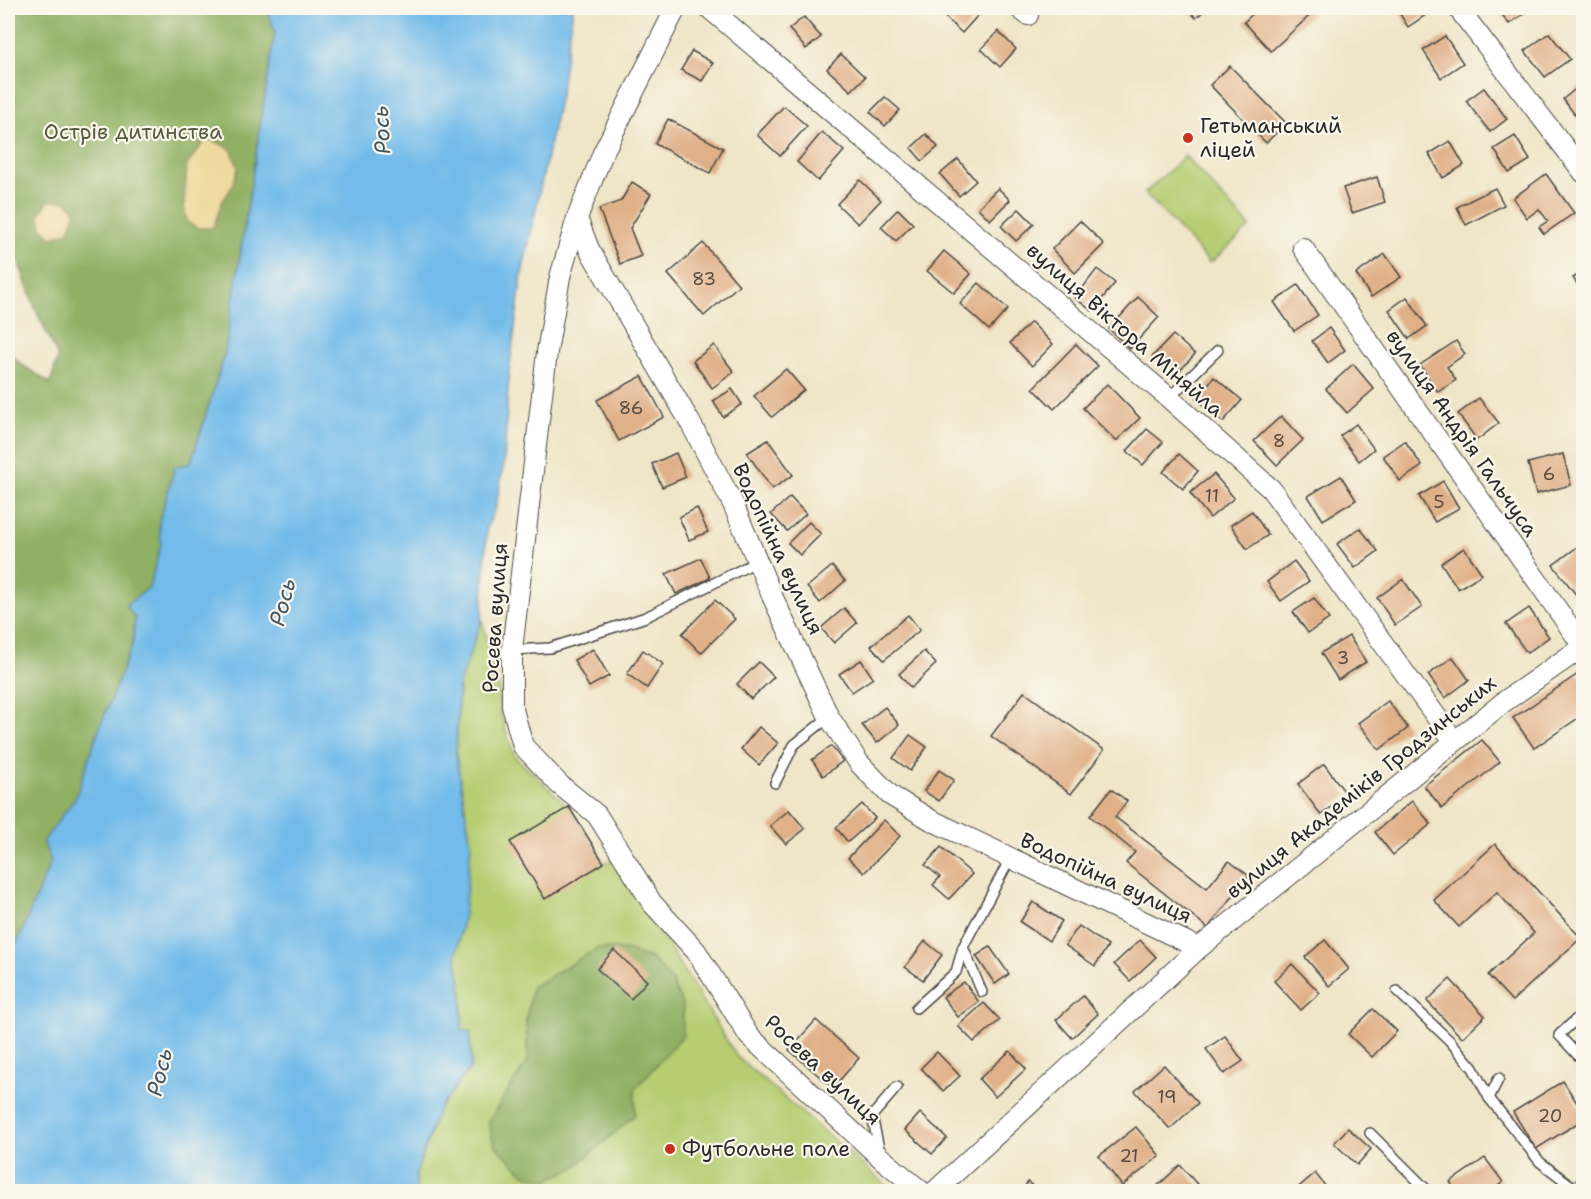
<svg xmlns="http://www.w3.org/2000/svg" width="1591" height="1199" viewBox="0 0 1591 1199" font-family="'Shantell Sans',sans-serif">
	<rect width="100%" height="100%" fill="#fbf7ec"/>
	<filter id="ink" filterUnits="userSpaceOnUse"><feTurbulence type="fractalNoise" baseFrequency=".0167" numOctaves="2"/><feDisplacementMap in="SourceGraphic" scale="12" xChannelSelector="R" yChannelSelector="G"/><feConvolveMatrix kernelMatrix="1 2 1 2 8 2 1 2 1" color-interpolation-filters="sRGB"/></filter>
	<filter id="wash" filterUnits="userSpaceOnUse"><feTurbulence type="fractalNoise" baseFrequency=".008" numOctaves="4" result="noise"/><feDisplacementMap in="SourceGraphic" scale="24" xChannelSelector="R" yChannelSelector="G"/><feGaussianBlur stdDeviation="1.35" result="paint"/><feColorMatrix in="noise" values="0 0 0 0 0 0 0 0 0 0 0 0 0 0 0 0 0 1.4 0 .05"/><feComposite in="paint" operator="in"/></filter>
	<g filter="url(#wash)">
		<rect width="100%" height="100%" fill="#efe5c7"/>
		<!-- green -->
		<g fill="#b6cd72" stroke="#707c4e" stroke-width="1.5">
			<polygon points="1185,156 1250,227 1210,263 1145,193"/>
			<polygon points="482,620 498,681 501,717 515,757 569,807 604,863 615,859 737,1057 893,1191 416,1192 416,1174 438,1110 471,1067 470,1031 462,1031 462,991 456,954 464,913 471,844 456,755 459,684"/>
		</g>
		<!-- forest -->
		<g fill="#90b064" stroke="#5e6e48" stroke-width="1.5">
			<polygon points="8,8 266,8 275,31 225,353 191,463 175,467 159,522 161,545 149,588 126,605 135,618 133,643 99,729 76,797 43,842 52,861 19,939 8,952 8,351 22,365 50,383 58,357 35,308 8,232"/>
			<polygon points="598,948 625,950 651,958 671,980 683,1006 683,1035 635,1089 635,1115 574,1168 547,1180 524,1174 494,1144 488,1122 528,1060 526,1020 532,987"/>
		</g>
		<!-- sand -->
		<g fill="#eeda9e" stroke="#8c8264" stroke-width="1.5">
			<polygon points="207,138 231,149 238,168 232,187 222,202 213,228 197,228 187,222 184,206 187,165"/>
			<polygon points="48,201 67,201 76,212 68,232 52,237 43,230 39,215"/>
		</g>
		<!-- water -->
		<polygon fill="#72bbea" stroke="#4e738a" stroke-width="1.5" points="266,8 573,8 560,95 522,274 509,373 504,462 496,507 487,527 482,620 459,684 456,755 471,844 464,913 456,954 462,991 462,1031 470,1031 471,1067 438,1110 416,1174 416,1191 8,1191 8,952 19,939 51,861 43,842 76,797 99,729 133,643 135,618 126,605 149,588 161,545 159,522 175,467 191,463 225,353 275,31"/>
		<g id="blocks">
			<!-- building -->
			<g fill="#e0b088">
				<polygon points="954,8 972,8 979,14 962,33 945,17"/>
				<polygon points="1187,8 1207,8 1196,18"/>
				<polygon points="1259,8 1318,8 1271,51 1244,22"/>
				<polygon points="1396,8 1422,8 1427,14 1408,27"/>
				<polygon points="1497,8 1532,8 1509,24"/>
				<polygon points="804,17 821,37 806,49 789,29"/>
				<polygon points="998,31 1016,49 1000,67 981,49"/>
				<polygon points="1549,33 1570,59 1545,77 1525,51"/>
				<polygon points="1445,36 1463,63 1441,78 1423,50"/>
				<polygon points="692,51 713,63 702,81 681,70"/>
				<polygon points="841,54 865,77 851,91 827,69"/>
				<polygon points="1230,66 1286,123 1266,143 1210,85"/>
				<polygon points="1584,82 1584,117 1579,120 1563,99"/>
				<polygon points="1484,88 1507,119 1490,132 1466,101"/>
				<polygon points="885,97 900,110 885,126 870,112"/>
				<polygon points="784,106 807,126 780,156 757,135"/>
				<polygon points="668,119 723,148 710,173 655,144"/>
				<polygon points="822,132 844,151 818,181 797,162"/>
				<polygon points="926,134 938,147 922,161 911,148"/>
				<polygon points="1515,136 1530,160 1509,173 1494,149"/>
				<polygon points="1450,141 1464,165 1443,178 1429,154"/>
				<polygon points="958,159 976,181 959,196 940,174"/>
				<polygon points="1546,174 1574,213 1544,234 1539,227 1548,221 1539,209 1527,218 1513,198"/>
				<polygon points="1377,177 1385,202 1352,213 1343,188"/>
				<polygon points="860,180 881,200 858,224 837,204"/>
				<polygon points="632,182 651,194 630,228 641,256 620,264 599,209 621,201"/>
				<polygon points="998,188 1010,200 990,220 978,208"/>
				<polygon points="1495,188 1504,205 1466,225 1457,207"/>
				<polygon points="898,209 913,224 896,241 881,227"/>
				<polygon points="1019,209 1034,224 1016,241 1001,226"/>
				<polygon points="1080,221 1104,244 1075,273 1052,249"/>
				<polygon points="703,243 739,285 704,316 668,274"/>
				<polygon points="944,251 971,274 954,293 927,271"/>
				<polygon points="1385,254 1401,277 1371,297 1356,274"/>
				<polygon points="1097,269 1115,283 1092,311 1075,298"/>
				<polygon points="1584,271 1584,294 1573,278"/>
				<polygon points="979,283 1008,309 989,330 960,304"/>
				<polygon points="1298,285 1318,315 1294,331 1274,302"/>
				<polygon points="1138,297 1159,317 1130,349 1109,329"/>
				<polygon points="1407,297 1427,326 1409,339 1389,310"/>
				<polygon points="1031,322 1053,344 1032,366 1010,343"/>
				<polygon points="1329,328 1345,350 1328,363 1312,341"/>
				<polygon points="1173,335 1195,354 1174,377 1152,357"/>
				<polygon points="1456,341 1465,354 1447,367 1456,380 1438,392 1420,365"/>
				<polygon points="1076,344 1098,366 1054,409 1033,388"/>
				<polygon points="714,345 734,372 712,388 693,361"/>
				<polygon points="1353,364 1374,389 1347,413 1326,389"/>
				<polygon points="786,369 804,390 772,417 754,396"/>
				<polygon points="642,376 664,417 619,441 597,400"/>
				<polygon points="1214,377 1242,400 1223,422 1196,399"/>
				<polygon points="1107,384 1140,418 1116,441 1083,408"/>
				<polygon points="732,389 742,404 723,417 713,401"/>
				<polygon points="1479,398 1499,423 1477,440 1458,414"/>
				<polygon points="1281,416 1303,440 1277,465 1254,441"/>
				<polygon points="1356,424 1374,449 1359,461 1340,436"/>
				<polygon points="1147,429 1163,442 1143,465 1127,451"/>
				<polygon points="768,440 793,475 772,489 747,453"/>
				<polygon points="1405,441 1422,466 1400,481 1383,456"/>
				<polygon points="676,453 686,477 662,487 652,464"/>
				<polygon points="1179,454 1198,471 1183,489 1163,472"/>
				<polygon points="1563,454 1571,485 1536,494 1528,463"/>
				<polygon points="1214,474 1234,498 1210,518 1190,493"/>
				<polygon points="1341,476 1356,500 1323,520 1308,496"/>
				<polygon points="1443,481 1459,508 1435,522 1419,496"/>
				<polygon points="790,497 806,514 787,531 771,514"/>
				<polygon points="697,508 708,532 689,540 679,517"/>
				<polygon points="1252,511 1268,535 1247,549 1231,525"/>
				<polygon points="809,522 821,534 800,555 788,543"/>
				<polygon points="1360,528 1378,551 1355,568 1337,544"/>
				<polygon points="1584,542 1584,605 1553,565"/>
				<polygon points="1464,548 1482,574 1458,589 1441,563"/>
				<polygon points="701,558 710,578 676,594 666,574"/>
				<polygon points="1294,561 1309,581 1281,601 1267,582"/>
				<polygon points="832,566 845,581 820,603 807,587"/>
				<polygon points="1403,579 1422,607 1395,625 1377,598"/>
				<polygon points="1314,598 1329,619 1308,633 1293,612"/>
				<polygon points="715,600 735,619 701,653 682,634"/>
				<polygon points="844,608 857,623 834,643 821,628"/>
				<polygon points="1529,608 1549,637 1527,653 1506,624"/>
				<polygon points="908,615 920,630 884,660 871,646"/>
				<polygon points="1349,636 1366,662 1338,680 1321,653"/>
				<polygon points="593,649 609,676 589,687 574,660"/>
				<polygon points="643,650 663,664 647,688 627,674"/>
				<polygon points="924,651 936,664 911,688 899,674"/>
				<polygon points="1453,657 1469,680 1445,698 1428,675"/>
				<polygon points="861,660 873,678 852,692 839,674"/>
				<polygon points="759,662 774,677 751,699 737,684"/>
				<polygon points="1578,674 1584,682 1584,714 1534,748 1513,718"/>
				<polygon points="1024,692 1104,750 1071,794 991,736"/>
				<polygon points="1388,701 1408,728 1379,750 1358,723"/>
				<polygon points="885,707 899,725 877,743 862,725"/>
				<polygon points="759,727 778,743 759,765 741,749"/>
				<polygon points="910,735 927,747 910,771 893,758"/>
				<polygon points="1482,740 1500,762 1442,808 1424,786"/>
				<polygon points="831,746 843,761 823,776 812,760"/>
				<polygon points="1324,764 1347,795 1321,815 1298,784"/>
				<polygon points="939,770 954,780 939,801 924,791"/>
				<polygon points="1111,789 1127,801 1115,817 1207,888 1229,861 1249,876 1208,928 1126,863 1135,852 1090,816"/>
				<polygon points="1412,801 1431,824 1393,855 1375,832"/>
				<polygon points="862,804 875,818 848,842 836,828"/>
				<polygon points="569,807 604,863 545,899 510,842"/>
				<polygon points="789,810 805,829 786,844 770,826"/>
				<polygon points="884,820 900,836 864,873 848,858"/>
				<polygon points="1495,844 1581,938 1512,1001 1488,975 1534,933 1497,892 1459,927 1434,900"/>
				<polygon points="941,847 972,874 949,899 933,885 940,877 925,865"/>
				<polygon points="1033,902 1062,921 1049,941 1020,922"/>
				<polygon points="1079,926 1108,946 1095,966 1065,945"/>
				<polygon points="1140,940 1156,957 1130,981 1114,964"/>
				<polygon points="1325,940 1349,969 1329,986 1305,957"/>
				<polygon points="925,941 942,955 923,980 905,967"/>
				<polygon points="990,947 1009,974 995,984 976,956"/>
				<polygon points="614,950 647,981 631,999 597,969"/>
				<polygon points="1292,964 1320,993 1301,1010 1274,981"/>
				<polygon points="1450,979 1485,1016 1462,1038 1427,1001"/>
				<polygon points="964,982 979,1002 958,1017 943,997"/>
				<polygon points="1083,996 1098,1014 1072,1038 1056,1020"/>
				<polygon points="984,1003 1000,1020 974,1042 958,1026"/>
				<polygon points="1373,1009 1397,1031 1372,1057 1348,1034"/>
				<polygon points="816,1020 859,1058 833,1088 789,1050"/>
				<polygon points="1225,1036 1243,1061 1224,1074 1206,1049"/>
				<polygon points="1010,1051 1026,1069 995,1097 979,1079"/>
				<polygon points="937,1052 960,1076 943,1091 921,1068"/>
				<polygon points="1164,1065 1198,1103 1170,1129 1135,1091"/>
				<polygon points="1563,1081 1584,1114 1584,1119 1536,1149 1513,1112"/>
				<polygon points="920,1113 947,1138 932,1154 905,1130"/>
				<polygon points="1136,1127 1160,1156 1122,1186 1099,1156"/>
				<polygon points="1348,1128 1371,1149 1357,1165 1334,1143"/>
				<polygon points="1485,1158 1503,1182 1490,1192 1457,1192 1450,1182"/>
				<polygon points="1180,1165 1204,1192 1151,1192"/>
				<polygon points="1315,1173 1330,1192 1293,1192"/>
				<polygon points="1028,1182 1039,1192 1020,1192"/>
			</g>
		</g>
	</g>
	<g filter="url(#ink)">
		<use href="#blocks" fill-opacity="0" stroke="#484742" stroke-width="1.5"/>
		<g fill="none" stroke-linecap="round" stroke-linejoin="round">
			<!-- service casing -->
			<g stroke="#484742" stroke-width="12">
				<g id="service">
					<polyline points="1169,398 1218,350"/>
					<polyline points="512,650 550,648 646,617 758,561"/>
					<polyline points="775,783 794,745 829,717"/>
					<polyline points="1397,991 1450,1041 1473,1068 1489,1098"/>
					<polyline points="982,992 963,947 1010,859"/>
					<polyline points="916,1008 956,972 963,947"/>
					<polyline points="1584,1012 1559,1035 1584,1062"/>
					<polyline points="1499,1078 1489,1098 1540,1162 1577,1190"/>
					<polyline points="1370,1133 1429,1192"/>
					<polyline points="880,1153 872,1116 897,1087"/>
				</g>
			</g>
			<!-- minor casing -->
			<g stroke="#484742" stroke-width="22">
				<g id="minor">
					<polyline points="676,8 603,153 577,218 589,249 690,422 733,504 773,598 829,717 859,763 890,795 931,820 1199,948"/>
					<polyline points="709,8 1169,398 1271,489 1454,741"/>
					<polyline points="1019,8 1028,15"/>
					<polyline points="1458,8 1584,173"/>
					<polyline points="577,218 560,277 547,352 512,650 512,706 523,746 560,785 597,815 652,903 696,951 749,1036 881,1158 922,1192"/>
					<polyline points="1303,248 1583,646"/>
					<polyline points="934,1192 1199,948 1505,701 1584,646"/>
					<polyline points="1574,1192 1584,1188"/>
				</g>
			</g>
			<!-- service -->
			<use href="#service" stroke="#fff" stroke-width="9"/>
			<!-- minor -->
			<use href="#minor" stroke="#fff" stroke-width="20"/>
		</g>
	</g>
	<!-- markers -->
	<g fill="#c8321e" stroke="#fbf7ec" stroke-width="2">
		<circle cx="1188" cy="138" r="6"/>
		<circle cx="670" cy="1149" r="6"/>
	</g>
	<g text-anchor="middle" stroke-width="4.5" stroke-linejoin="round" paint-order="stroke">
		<!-- number labels -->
		<g font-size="18" fill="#584c42">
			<text x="704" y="285">83</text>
			<text x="631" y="414">86</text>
			<text x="1279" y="447">8</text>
			<text x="1549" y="480">6</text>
			<text x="1212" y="502">11</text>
			<text x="1439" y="508">5</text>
			<text x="1343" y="664">3</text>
			<text x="1167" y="1103">19</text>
			<text x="1550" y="1122">20</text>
			<text x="1129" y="1162">21</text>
		</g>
		<!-- poi labels -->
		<g font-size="21" fill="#2b2b2b" stroke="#fbf7ec" text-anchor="start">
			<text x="1200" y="133">Гетьманський<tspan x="1200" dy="24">ліцей</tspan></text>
			<text x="682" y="1156">Футбольне поле</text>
		</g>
		<!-- park labels -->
		<g font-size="21" fill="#555c40" stroke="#fbf7ec">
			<text x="133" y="139">Острів дитинства</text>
		</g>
		<!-- street labels -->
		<g font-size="21" fill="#2b2b2b" stroke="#fbf7ec">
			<text transform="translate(1125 330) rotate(41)" y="7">вулиця Віктора Міняйла</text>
			<text transform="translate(1462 433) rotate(55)" y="7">вулиця Андрія Гальчуса</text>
			<text transform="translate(778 549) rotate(65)" y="7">Водопійна вулиця</text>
			<text transform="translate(495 618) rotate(-86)" y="7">Росева вулиця</text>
			<text transform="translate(1361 787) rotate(-39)" y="7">вулиця Академіків Гродзинських</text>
			<text transform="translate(1106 878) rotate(25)" y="7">Водопійна вулиця</text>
			<text transform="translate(823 1070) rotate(43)" y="7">Росева вулиця</text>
		</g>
		<!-- water labels -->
		<g font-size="22" font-style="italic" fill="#405664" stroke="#fbf7ec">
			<text transform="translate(381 130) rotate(-93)" y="8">Рось</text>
			<text transform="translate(282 602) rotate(-75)" y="8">Рось</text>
			<text transform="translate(159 1072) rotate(-76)" y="8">Рось</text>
		</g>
	</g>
	<!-- margin -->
	<rect width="1591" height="1199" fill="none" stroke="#fbf7ec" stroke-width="30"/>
</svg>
